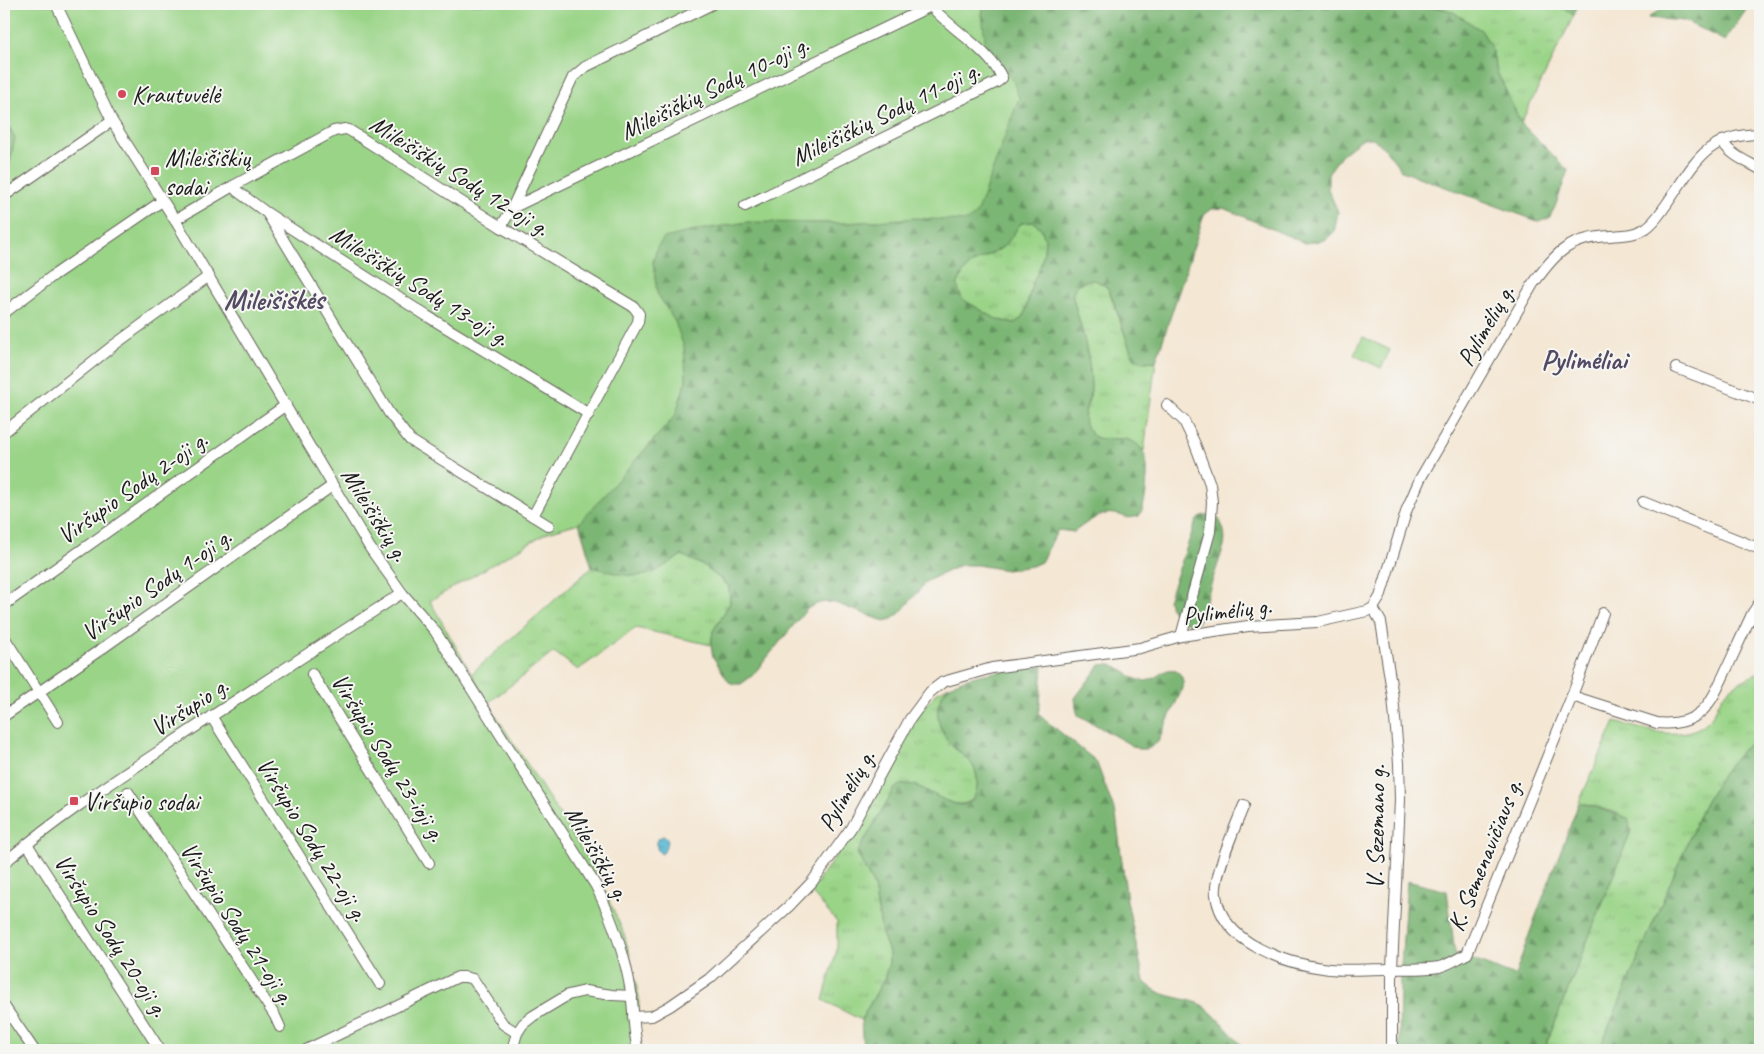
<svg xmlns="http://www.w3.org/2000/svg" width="1764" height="1054" viewBox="0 0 1764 1054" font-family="Caveat,sans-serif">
	<defs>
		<pattern id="grass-tufts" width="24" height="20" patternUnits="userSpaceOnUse" patternTransform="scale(1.25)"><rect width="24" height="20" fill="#9ad487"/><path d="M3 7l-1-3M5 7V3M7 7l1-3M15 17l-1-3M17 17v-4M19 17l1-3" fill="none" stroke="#84b574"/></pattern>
		<pattern id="forest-firs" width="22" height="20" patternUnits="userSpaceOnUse" patternTransform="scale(1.25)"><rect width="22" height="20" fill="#7bb674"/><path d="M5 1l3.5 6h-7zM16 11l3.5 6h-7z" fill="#64935e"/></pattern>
		<pattern id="water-ripples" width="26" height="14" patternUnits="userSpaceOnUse" patternTransform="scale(1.25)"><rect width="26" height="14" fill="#54b7d3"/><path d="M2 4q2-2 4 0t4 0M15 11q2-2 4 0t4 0" fill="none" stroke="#4594aa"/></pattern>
	</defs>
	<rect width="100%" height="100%" fill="#f6f6f2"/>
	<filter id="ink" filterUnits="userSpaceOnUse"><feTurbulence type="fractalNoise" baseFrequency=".02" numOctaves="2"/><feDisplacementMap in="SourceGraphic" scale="10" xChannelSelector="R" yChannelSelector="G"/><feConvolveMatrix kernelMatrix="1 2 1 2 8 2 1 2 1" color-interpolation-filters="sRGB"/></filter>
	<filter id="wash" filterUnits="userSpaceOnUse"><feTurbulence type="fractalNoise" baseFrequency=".0096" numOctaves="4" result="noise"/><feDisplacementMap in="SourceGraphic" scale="20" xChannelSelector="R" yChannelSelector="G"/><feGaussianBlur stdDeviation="1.12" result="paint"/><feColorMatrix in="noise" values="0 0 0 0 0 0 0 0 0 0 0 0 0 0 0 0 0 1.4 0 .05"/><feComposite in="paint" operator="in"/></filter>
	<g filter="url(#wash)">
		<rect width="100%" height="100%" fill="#f4e7d4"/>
		<!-- grass -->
		<g fill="url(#grass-tufts)" stroke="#5b7852">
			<polygon points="1429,4 1557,4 1574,15 1521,123 1497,72 1491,46 1453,12"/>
			<path d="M1033,222L1041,228L1045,239L1044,252L1040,268L1033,281L1024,316L1015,323L998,320L962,299L957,286C967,258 984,261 1004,246C1010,240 1016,230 1021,223Z"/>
			<path d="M1089,279L1096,280L1108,288L1131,352L1144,362L1156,361L1144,451C1138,446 1132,440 1125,439C1115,437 1103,443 1094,437C1074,424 1091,405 1091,388C1091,356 1080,325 1072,294L1076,286Z"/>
			<polygon points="682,555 704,566 729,586 730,603 713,631 711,645 636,628 578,670 554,652 488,703 472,673 592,567 632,575 654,572"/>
			<path d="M1760,672V735C1734,754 1715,783 1701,811L1599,1050H1544L1631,831L1617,813L1579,802L1615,722C1643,729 1685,744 1708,721C1715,714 1718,702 1724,694C1732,684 1749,678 1760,672Z"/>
			<path d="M949,686L941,696C943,705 945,736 949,742C953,750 966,755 972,763C976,769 978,781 977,789C969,821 931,793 913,784L857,852L874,887L882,934L889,952V963L884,979L861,1020L823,1000L837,950V922L810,891L859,825L918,715L936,693Z"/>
		</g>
		<!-- forest -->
		<g fill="url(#forest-firs)" stroke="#4c6948" fill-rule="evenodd">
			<path d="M985,4H1429L1453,12L1481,30L1491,46L1497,72L1521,123L1568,170L1555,207L1549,218L1540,222L1402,171L1386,150L1373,138H1363L1341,155L1328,174V189L1338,212L1334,232L1325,240L1305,243L1223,208L1212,209L1204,215L1156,361L1143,362L1135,359L1131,352C1124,334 1117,306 1108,289C1106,285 1103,284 1099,282C1086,276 1077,283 1072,294C1080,325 1091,356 1091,387C1091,401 1079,414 1087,428C1095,444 1109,437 1124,439C1144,442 1148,459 1147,476C1146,489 1146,505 1139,516C1123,520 1128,516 1115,514C1100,511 1085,524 1074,532L1058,530L1041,562L1032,566L1007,570L977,565H961L927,581L900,613L892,619L884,621L835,603C823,601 816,603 807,609L752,676L741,684H734L729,682L713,657L711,645L713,631L730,603L729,586L704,566L682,555C673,560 664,567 655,572C635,581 612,572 592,567L579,523L675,416L686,380L684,347L675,322L657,293L653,262L657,247L664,238L698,230L747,222L846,223L915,218L980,204L1002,144L993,56C990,53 987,50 985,46C983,37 980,11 985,4ZM1033,222L1041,228L1045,239L1044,252L1040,268L1033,281L1024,316L1015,323L998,320L962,299L957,286C967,258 984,261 1004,246C1010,240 1016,230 1021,223Z"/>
			<polygon points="1557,4 1579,4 1574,15"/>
			<polygon points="1666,4 1750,4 1725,41 1685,21 1648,18 1664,7"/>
			<polygon points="4,116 15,138 5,187 4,188"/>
			<path d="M1207,515L1219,519C1224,529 1226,535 1224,546L1200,617L1197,623L1192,625C1180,620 1170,613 1168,600L1196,521L1201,516Z"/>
			<path d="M1109,664C1122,666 1129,679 1143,681C1157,682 1166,662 1179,673C1183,677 1183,682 1183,687L1158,742L1148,749H1138L1078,715L1076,708L1075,698L1100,665Z"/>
			<path d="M1043,666L1039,715L1096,761L1116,815L1127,901L1144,981C1159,998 1179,996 1198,1003C1212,1009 1234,1038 1246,1050H863L861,1020L884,979L889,963V952L882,934L874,887L857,853L894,789C897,787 900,784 904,784C923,781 955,816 971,801C980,792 979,771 970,762C965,755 957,750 950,744C940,733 935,715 939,702C941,696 945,689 950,686C970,672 1018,670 1043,666Z"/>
			<path d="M1760,735V1050H1599L1701,811C1715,783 1734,754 1760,735Z"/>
			<path d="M1579,802L1628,818L1631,831L1544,1050H1399L1400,981L1407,881L1447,891L1455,953L1515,976C1534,917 1558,860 1579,802Z"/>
		</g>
		<!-- garden -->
		<g fill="#9ad487" stroke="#5b7852">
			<polygon points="4,4 985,4 983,8 982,14 986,48 1013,81 1019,98 980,204 975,215 967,221 915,218 846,223 747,222 698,230 664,238 657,247 653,262 657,293 675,322 684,347 686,380 675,416 579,523 548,532 430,601 488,703 598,875 624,934 630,955 639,998 637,1050 4,1050 4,188 5,187 15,138 4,116"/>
			<polygon points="1363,337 1390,350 1381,368 1354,355"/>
		</g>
		<!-- water -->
		<path fill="url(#water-ripples)" stroke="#386a78" d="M663,836L667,838C668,840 665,849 664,852L662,854C656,851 655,843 659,838Z"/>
	</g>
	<g filter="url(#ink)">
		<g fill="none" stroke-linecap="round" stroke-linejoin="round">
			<!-- minor casing -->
			<g stroke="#68635c" stroke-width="12">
				<g id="minor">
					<path d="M56,4L112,121L175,220L370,548L402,593L435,631L596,886C613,921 625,954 631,992C634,1012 633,1031 638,1050"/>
					<path d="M1722,141C1730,155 1746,161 1760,169"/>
					<polyline points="233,186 237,191 267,213 427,316 589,414"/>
					<polyline points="4,196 112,121"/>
					<path d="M745,206L997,82L1002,78C989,49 950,29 929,4"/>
					<polyline points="512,208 935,4"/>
					<polyline points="267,213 389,413 410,440 549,526"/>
					<polyline points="175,220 233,186 334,131 345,129 349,130 501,227 634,307 639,314 638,322 533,516"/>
					<polyline points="501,227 512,208 573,77 585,67 712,4"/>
					<polyline points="4,313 54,275 162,201"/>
					<polyline points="1676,368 1760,400"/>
					<polyline points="1167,405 1184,421 1195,444 1210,484 1212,502 1210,532 1181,636"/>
					<polyline points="4,432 114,345 209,276"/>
					<polyline points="1643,502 1760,549"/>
					<polyline points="4,605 286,405"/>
					<polyline points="1373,608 1381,622 1393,697 1399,763 1400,800 1392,968 1392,1050"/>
					<polyline points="4,637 58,722"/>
					<polyline points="312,674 429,863"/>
					<path d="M1572,696L1657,723C1703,727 1711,702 1728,666C1736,649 1744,631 1752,614L1760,602"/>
					<polyline points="4,716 100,650 332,486"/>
					<polyline points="211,716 380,984"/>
					<polyline points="128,792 275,1016 280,1027"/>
					<path d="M1244,805C1236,825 1213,876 1216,895C1222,944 1287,964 1329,969C1347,971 1367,969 1386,969C1403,968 1422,970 1439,967C1448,965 1458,958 1467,954L1572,696L1603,613"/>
					<polyline points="27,844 160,1050"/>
					<path d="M4,863C52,822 105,787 158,752C238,698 320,646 402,593"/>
					<polyline points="4,1006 34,1050"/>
					<path d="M633,1017L652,1016L670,1006L709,979L789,906L812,882L851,828L910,719L930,692L943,682L992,668L1140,648L1181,636L1248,626L1318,622L1367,611L1373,608L1380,597L1407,509L1420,479L1533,284C1557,252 1568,238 1610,236C1622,235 1636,235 1646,228C1655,222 1660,213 1666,205C1695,164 1704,135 1760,134"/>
					<polyline points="306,1050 458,977 465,977 473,979 503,1024 517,1033"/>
					<polyline points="512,1050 517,1033 523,1024 533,1016 568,995 585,991 612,995 632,996"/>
				</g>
			</g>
			<!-- minor -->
			<use href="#minor" stroke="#fff" stroke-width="10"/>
		</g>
	</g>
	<!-- markers -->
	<g fill="#d1495b" stroke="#f6f6f2" stroke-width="2">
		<circle cx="122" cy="94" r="5"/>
		<rect x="150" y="166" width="10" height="10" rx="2.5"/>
		<rect x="69" y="796" width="10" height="10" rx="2.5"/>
	</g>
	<g text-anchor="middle" stroke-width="4" stroke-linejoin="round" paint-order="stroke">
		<!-- street labels -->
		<g font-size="25" fill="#1c1c1c" stroke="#f6f6f2">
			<text transform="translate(714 87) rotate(-26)" y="9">Mileišiškių Sodų 10-oji g.</text>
			<text transform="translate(885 113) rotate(-26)" y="9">Mileišiškių Sodų 11-oji g.</text>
			<text transform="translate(460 175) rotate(32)" y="9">Mileišiškių Sodų 12-oji g.</text>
			<text transform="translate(420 285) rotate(32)" y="9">Mileišiškių Sodų 13-oji g.</text>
			<text transform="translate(1485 325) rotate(-60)" y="9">Pylimėlių g.</text>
			<text transform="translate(132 487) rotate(-35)" y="9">Viršupio Sodų 2-oji g.</text>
			<text transform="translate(376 514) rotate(58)" y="9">Mileišiškių g.</text>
			<text transform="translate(156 584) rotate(-35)" y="9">Viršupio Sodų 1-oji g.</text>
			<text transform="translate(1227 610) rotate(-7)" y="9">Pylimėlių g.</text>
			<text transform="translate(189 706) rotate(-33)" y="9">Viršupio g.</text>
			<text transform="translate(389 757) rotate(58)" y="9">Viršupio Sodų 23-ioji g.</text>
			<text transform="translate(846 790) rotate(-60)" y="9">Pylimėlių g.</text>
			<text transform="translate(1375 827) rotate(-89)" y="9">V. Sezemano g.</text>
			<text transform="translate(313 839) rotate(58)" y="9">Viršupio Sodų 22-oji g.</text>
			<text transform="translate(598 853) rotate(60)" y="9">Mileišiškių g.</text>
			<text transform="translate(1484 855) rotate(-68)" y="9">K. Semenavičiaus g.</text>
			<text transform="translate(238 923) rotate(57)" y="9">Viršupio Sodų 21-oji g.</text>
			<text transform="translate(112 935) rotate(57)" y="9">Viršupio Sodų 20-oji g.</text>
		</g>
		<!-- poi labels -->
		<g font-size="25" fill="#1c1c1c" stroke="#f6f6f2" text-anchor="start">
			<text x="132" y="103">Krautuvėlė</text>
			<text x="165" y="166">Mileišiškių<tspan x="165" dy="29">sodai</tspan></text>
			<text x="84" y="810">Viršupio sodai</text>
		</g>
		<!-- quarter labels -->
		<g font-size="28" font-weight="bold" fill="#534a63" stroke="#f6f6f2">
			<text x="274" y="309">Mileišiškės</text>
			<text x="1584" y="369">Pylimėliai</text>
		</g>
	</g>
	<!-- margin -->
	<rect width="1764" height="1054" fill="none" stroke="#f6f6f2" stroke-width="20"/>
</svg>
